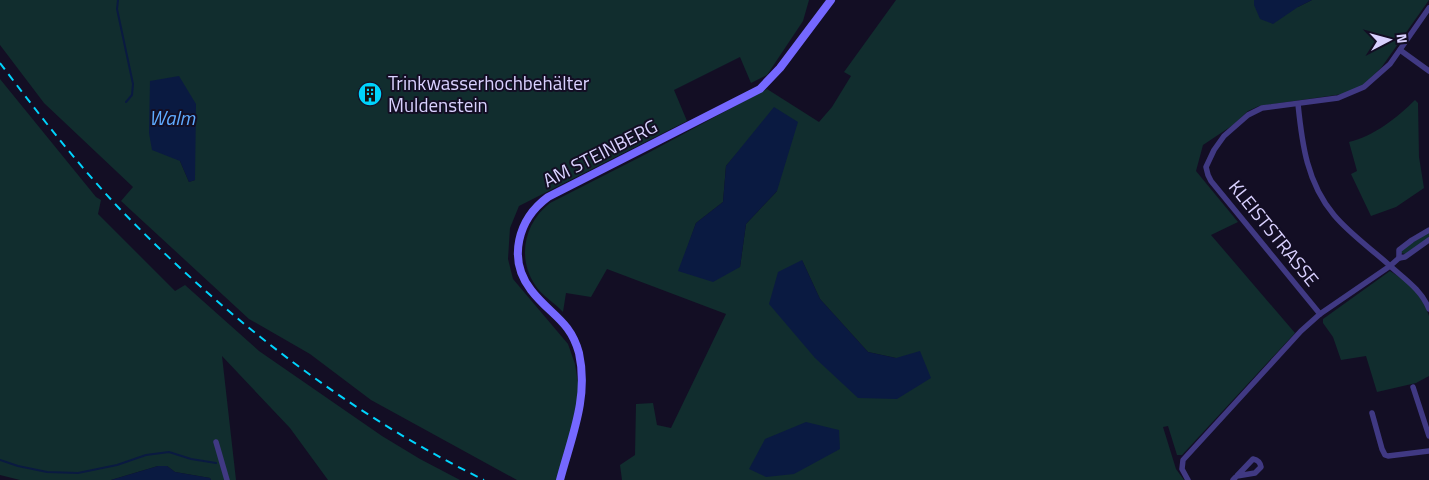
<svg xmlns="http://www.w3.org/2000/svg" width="1429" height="480" viewBox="0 0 1429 480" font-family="'Titillium Web',sans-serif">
	<rect width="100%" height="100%" fill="#130e24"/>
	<!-- green -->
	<g fill="#112d2e" fill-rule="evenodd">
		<path d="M0,0H809L803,21L767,75L751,83L740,57L674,90L687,121L519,206L510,228L508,259L513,279L568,344L575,364L579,389L575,419L556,480H517L371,400L310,354L249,319L121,201L133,187L44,103L0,45ZM195,152V180L189,182L180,161Z"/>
		<path d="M896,0H1255L1298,7L1312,0H1429L1381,68L1361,87L1343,94L1259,106L1248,111L1233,125L1203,145L1196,171L1238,222L1211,235L1295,333L1182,455H1177L1168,426L1163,427L1176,469L1184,480H622L620,465L635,455L636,404L653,403L657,425L671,428L726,314L607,269L591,297L566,293L563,312C555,303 542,296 535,285C517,258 524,223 550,203L648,153L767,89L819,122L832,107L851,76L844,72ZM738,152L777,191L746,224L740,267L679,271L696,223L723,202L726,166ZM802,260L820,299L868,352L896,358H815Z"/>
		<polygon points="0,79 96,197 101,200 98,214 175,291 185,285 259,351 382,436 420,459 460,480 328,480 290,428 222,356 236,480 211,480 210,478 175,472 167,466 158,466 111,480 20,480 0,475"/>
		<path d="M1415,100L1418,103L1419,157L1424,188L1396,207L1371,216L1351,174L1357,171L1349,142C1374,136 1397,118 1415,100Z"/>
		<polygon points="1429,232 1429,238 1405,254 1401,253 1401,250"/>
		<polygon points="1390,271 1410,284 1425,305 1429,316 1429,376 1416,383 1377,392 1366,356 1341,360 1333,337 1323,323 1323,319"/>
	</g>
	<!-- water -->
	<g fill="#0a1a41">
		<polygon points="1254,0 1312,0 1298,7 1273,24 1260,19 1254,5"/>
		<polygon points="179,76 196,104 195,180 189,182 180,161 152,150 149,133 150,81"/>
		<polygon points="774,107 798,122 777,191 746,224 740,267 713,282 678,271 696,223 723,202 726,166"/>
		<polygon points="802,260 820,299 868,352 896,358 920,351 931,378 897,399 858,398 815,358 769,304 778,272"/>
		<polygon points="806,422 839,430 840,449 794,474 766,477 749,469 765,439"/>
		<polygon points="158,466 167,466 175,472 210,478 211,480 111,480"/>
	</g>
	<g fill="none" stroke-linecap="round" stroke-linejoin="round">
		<!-- stream -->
		<g stroke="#0a1a41" stroke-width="2">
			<polyline points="118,0 117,9 133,84 132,95 126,102"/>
			<polyline points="0,460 18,466 47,472 78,473 117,465 146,455 169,452 191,459 216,463"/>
		</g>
		<!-- minor -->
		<g stroke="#403983" stroke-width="5.5">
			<polyline points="1400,50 1429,71"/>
			<path d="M1298,104C1302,144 1307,183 1334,215C1349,233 1370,248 1388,264C1403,278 1421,289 1429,309"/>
			<polyline points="1399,258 1399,250 1412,240 1429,230"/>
			<polyline points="1320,314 1211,181 1208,175 1206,167 1214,150 1224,136 1248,115 1262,108 1338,98 1364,87 1390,64 1429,8"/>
			<polyline points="1413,387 1429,436"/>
			<polyline points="1372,413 1382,449 1385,455 1388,456 1429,451"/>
			<polyline points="216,442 227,480"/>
			<polyline points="1188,480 1182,469 1183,460 1301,331 1320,314 1390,266 1399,258 1405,257 1429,240"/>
			<path d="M1233,480L1253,459C1258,460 1260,462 1261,467L1255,473L1237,476"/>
		</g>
		<!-- secondary -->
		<path stroke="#7568ff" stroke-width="8" d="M560,480C571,438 589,398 579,353C570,320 550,315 531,290C507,259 518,219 548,197L760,89L780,68L831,0"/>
		<!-- rail -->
		<path stroke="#00d3fc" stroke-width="2" stroke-dasharray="8 6" stroke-linecap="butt" d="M0,63C37,112 75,161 117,206C224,317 346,412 484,480"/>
	</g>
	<!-- icons -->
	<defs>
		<g id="building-disc" transform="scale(1.25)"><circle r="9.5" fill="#00d3fc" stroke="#130e24"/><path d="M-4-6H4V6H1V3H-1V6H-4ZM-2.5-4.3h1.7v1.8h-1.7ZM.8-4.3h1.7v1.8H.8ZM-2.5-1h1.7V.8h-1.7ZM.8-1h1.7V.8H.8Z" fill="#111"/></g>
	</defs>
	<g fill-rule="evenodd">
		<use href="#building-disc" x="370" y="94"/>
	</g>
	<g text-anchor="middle" stroke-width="4" stroke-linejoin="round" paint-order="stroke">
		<!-- poi labels -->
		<g font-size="19" fill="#d9d1ff" stroke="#130e24" text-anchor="start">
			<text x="388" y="90">Trinkwasserhochbehälter<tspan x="388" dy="22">Muldenstein</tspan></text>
		</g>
		<!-- street labels -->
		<g font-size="19" fill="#d9d1ff" stroke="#130e24">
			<text transform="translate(600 153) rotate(-27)" y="7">AM STEINBERG</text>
			<text transform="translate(1274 233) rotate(51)" y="7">KLEISTSTRASSE</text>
		</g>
		<!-- water labels -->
		<g font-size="20" font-style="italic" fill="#5fabff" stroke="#130e24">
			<text x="172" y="125">Walm</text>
		</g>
	</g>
	<!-- north arrow -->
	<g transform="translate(1389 40) rotate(84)" stroke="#130e24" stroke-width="4" paint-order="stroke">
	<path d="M0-4L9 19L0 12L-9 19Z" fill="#d9d1ff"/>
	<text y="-8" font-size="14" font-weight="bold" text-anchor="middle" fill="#d9d1ff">N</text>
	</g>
</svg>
